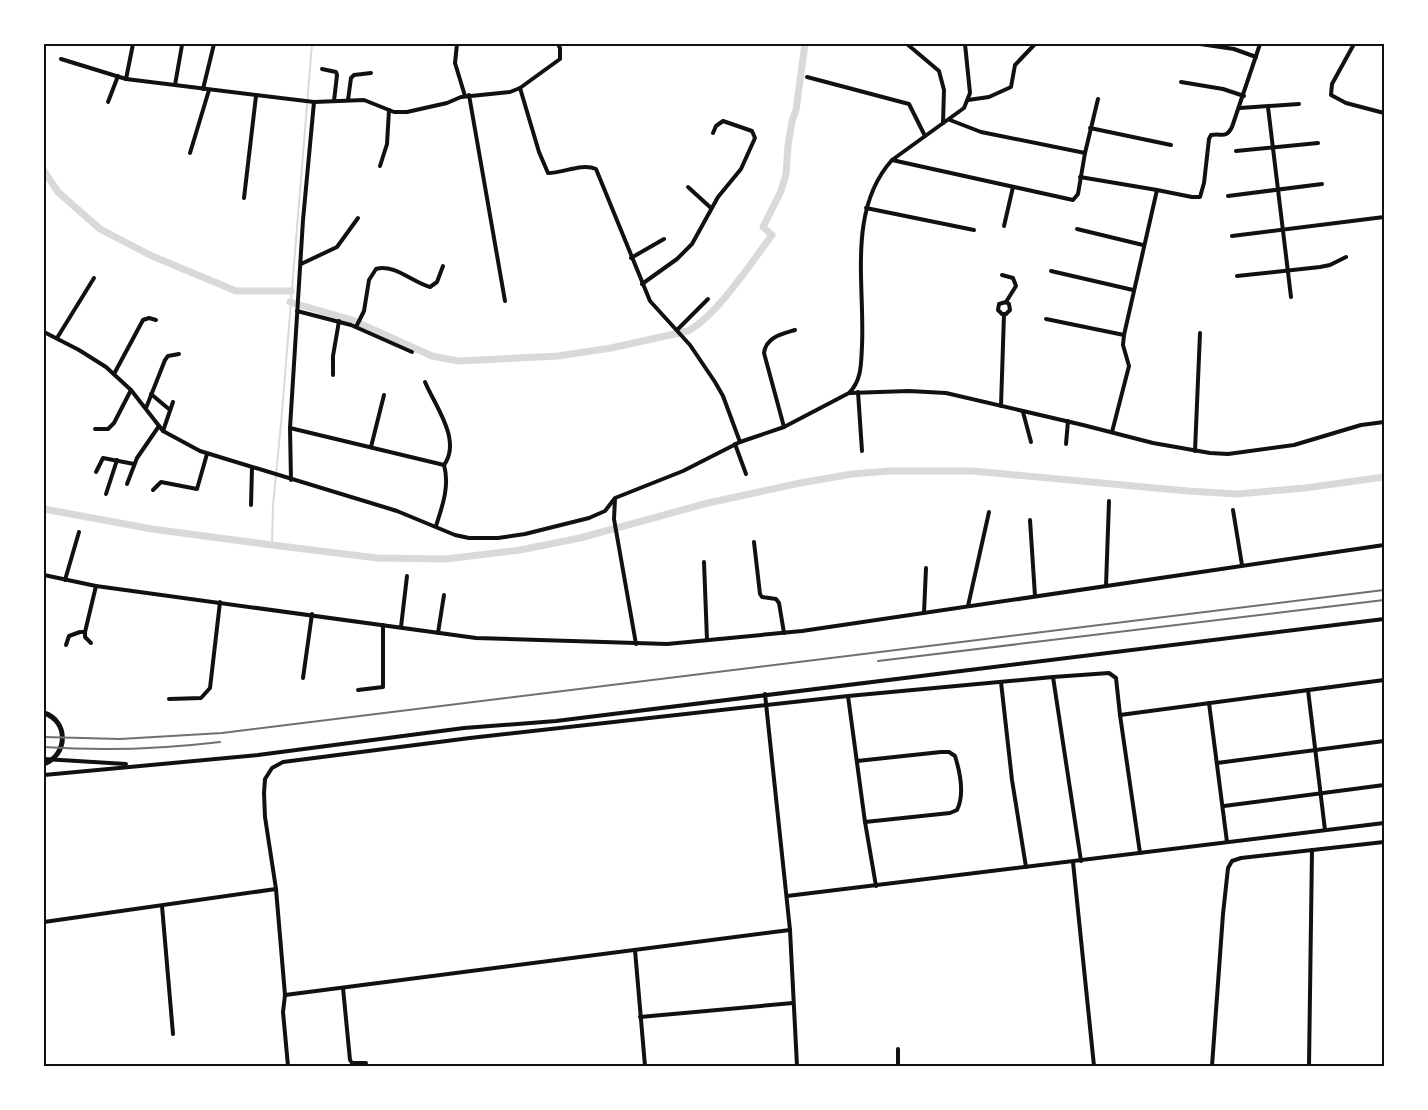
<svg xmlns="http://www.w3.org/2000/svg" width="1428" height="1110" viewBox="0 0 1428 1110" font-family="'IBM Plex Sans',sans-serif">
	<rect width="100%" height="100%" fill="#fff"/>
	<g fill="none" stroke-linecap="round" stroke-linejoin="round">
		<!-- stream -->
		<polyline stroke="#d9d9d9" stroke-width="2" points="272,545 273,505 281,424 312,44"/>
		<!-- canal -->
		<g stroke="#d9d9d9" stroke-width="7">
			<polyline points="44,171 58,192 100,229 152,256 236,291 291,291"/>
			<path d="M290,302L352,320L432,356L458,361L558,356L611,348L688,331C718,314 751,263 772,235L763,227L781,191L786,174L788,146L792,121L796,110L805,44"/>
			<polyline points="44,509 152,529 272,545 377,558 446,559 520,550 580,538 708,503 800,483 852,474 889,471 972,471 1188,491 1237,494 1305,488 1384,477"/>
		</g>
		<!-- minor -->
		<g stroke="#111" stroke-width="4">
			<polyline points="457,44 455,63 465,96"/>
			<polyline points="907,44 939,71 944,90 943,123"/>
			<polyline points="1200,44 1234,49 1256,57"/>
			<polyline points="1354,44 1332,84 1331,95 1346,103 1384,113"/>
			<polyline points="61,59 126,79 314,102 364,100 394,112 407,112 447,103 461,97 510,92 520,88 560,59 560,48 558,44"/>
			<polyline points="322,69 336,72 337,75 334,101"/>
			<polyline points="807,77 909,104 925,136"/>
			<polyline points="126,79 133,44"/>
			<polyline points="1181,82 1223,89 1244,96"/>
			<polyline points="175,85 182,45"/>
			<path d="M520,88L539,152L548,173C563,173 582,163 596,169L650,301L690,345L715,382L723,396L740,442"/>
			<polyline points="203,89 214,44"/>
			<polyline points="469,95 505,301"/>
			<polyline points="348,100 351,78 354,75 371,73"/>
			<polyline points="968,100 989,97 1011,87 1015,65 1035,44"/>
			<polyline points="108,102 118,76"/>
			<polyline points="1268,107 1291,297"/>
			<polyline points="1240,108 1299,104"/>
			<polyline points="950,120 981,132 1085,153"/>
			<polyline points="1090,128 1171,145"/>
			<polyline points="1236,151 1318,143"/>
			<polyline points="190,153 209,90"/>
			<polyline points="892,160 1073,200 1078,194 1085,153 1098,99"/>
			<polyline points="380,166 387,144 389,110"/>
			<polyline points="1080,177 1157,190"/>
			<polyline points="688,187 711,208"/>
			<polyline points="1228,196 1322,184"/>
			<polyline points="244,198 256,96"/>
			<polyline points="866,208 974,230"/>
			<polyline points="1004,226 1013,187"/>
			<polyline points="1077,229 1143,245"/>
			<polyline points="1232,236 1384,217"/>
			<polyline points="631,258 664,239"/>
			<polyline points="301,264 337,247 358,218"/>
			<polyline points="1051,271 1133,290"/>
			<polyline points="1002,275 1013,278 1016,286 1006,302 999,304 998,310 1002,314 1006,314 1010,310 1009,304 1006,302"/>
			<polyline points="1237,276 1320,267 1330,265 1346,257"/>
			<polyline points="642,284 677,259 692,244 718,197 741,169 755,138 752,131 723,121 716,126 713,133"/>
			<polyline points="297,311 351,325 412,352"/>
			<polyline points="1046,319 1124,335"/>
			<path d="M356,327L364,311L369,280L376,269C393,263 414,283 430,287L437,282L443,266"/>
			<polyline points="677,330 708,299"/>
			<path d="M44,332L79,350L106,367L131,390L163,431L200,451L397,511L455,535L469,538H498L525,534L589,518L605,511L615,498L683,471L740,442L784,427L849,393C862,380 861,363 862,346C865,285 847,210 892,160L964,108L970,93L965,44"/>
			<polyline points="57,338 94,278"/>
			<polyline points="114,374 143,320 149,318 156,320"/>
			<polyline points="333,375 333,356 339,321"/>
			<path d="M425,382C435,406 462,440 444,465"/>
			<polyline points="858,392 862,451"/>
			<polyline points="850,393 909,391 946,393 1083,425 1153,443 1210,453 1228,454 1294,445 1361,425 1384,422"/>
			<polyline points="151,394 170,410"/>
			<polyline points="1001,406 1004,314"/>
			<polyline points="146,408 165,360 168,356 179,354"/>
			<polyline points="1023,412 1031,442"/>
			<path d="M784,427L764,353C766,337 782,334 795,330"/>
			<path d="M290,428L444,465C450,486 442,507 436,526"/>
			<polyline points="95,429 108,429 114,423 131,390"/>
			<polyline points="163,431 173,402"/>
			<path d="M1112,432L1129,366L1123,345L1124,335L1157,190L1192,197H1200L1204,183L1209,139L1211,135C1222,133 1226,139 1232,127L1260,44"/>
			<polyline points="735,444 746,474"/>
			<polyline points="1066,444 1068,421"/>
			<polyline points="371,447 384,395"/>
			<polyline points="1195,451 1200,333"/>
			<polyline points="96,472 103,458 134,464"/>
			<polyline points="291,480 290,428 303,220 314,102"/>
			<polyline points="127,484 137,458 159,426"/>
			<polyline points="153,490 161,482 197,489 207,454"/>
			<polyline points="106,494 117,460"/>
			<polyline points="615,499 614,519 636,644"/>
			<polyline points="251,505 252,468"/>
			<polyline points="1233,510 1242,565"/>
			<polyline points="1030,520 1035,596"/>
			<polyline points="754,542 760,594 762,597 776,599 779,603 784,633"/>
			<polyline points="704,562 707,640"/>
			<polyline points="44,575 96,586 476,638 667,644 802,631 1384,545"/>
			<polyline points="65,580 79,532"/>
			<polyline points="1106,586 1109,501"/>
			<polyline points="968,606 989,512"/>
			<polyline points="924,613 926,568"/>
			<polyline points="401,627 407,576"/>
			<polyline points="438,633 444,595"/>
			<polyline points="91,643 85,637 85,632 96,586"/>
			<polyline points="66,645 69,636 80,632 85,632"/>
			<polyline points="1053,677 1081,861"/>
			<polyline points="303,678 312,614"/>
			<polyline points="1001,682 1012,780 1026,867"/>
			<polyline points="358,690 383,687 383,625"/>
			<polyline points="1308,690 1325,830"/>
			<polyline points="765,694 790,930 797,1066"/>
			<polyline points="848,696 865,822 876,886"/>
			<polyline points="169,699 201,698 210,688 220,602"/>
			<polyline points="1209,703 1227,842"/>
			<polyline points="1120,715 1140,853"/>
			<polyline points="44,759 126,764"/>
			<path d="M857,761L941,752H949L955,756C960,772 965,794 957,810L950,813L865,822"/>
			<polyline points="1217,763 1384,741"/>
			<polyline points="44,775 258,755 464,728 556,721 1384,619"/>
			<polyline points="1224,806 1384,785"/>
			<polyline points="1073,862 1094,1066"/>
			<polyline points="787,896 1384,823"/>
			<polyline points="162,906 173,1034"/>
			<polyline points="44,922 276,889"/>
			<polyline points="790,930 285,995 276,889 265,817 264,793 265,779 272,768 283,762 470,738 848,696 1053,677 1109,673 1116,678 1120,715 1384,680"/>
			<polyline points="635,950 645,1066"/>
			<polyline points="343,988 350,1060 352,1063 366,1063"/>
			<polyline points="285,995 283,1012 288,1066"/>
			<polyline points="640,1017 793,1003"/>
			<polyline points="898,1049 898,1066"/>
			<polyline points="1212,1066 1223,914 1228,868 1232,861 1241,858 1384,842"/>
			<polyline points="1309,1066 1312,850"/>
		</g>
		<!-- tertiary -->
		<path stroke="#111" stroke-width="5" d="M44,713C69,721 68,755 44,764"/>
		<!-- rail -->
		<g stroke="#707070" stroke-width="2">
			<polyline points="878,661 1384,600"/>
			<polyline points="44,737 120,739 222,733 1384,590"/>
			<path d="M44,747C102,751 162,749 220,742"/>
		</g>
	</g>
	<!-- border -->
	<rect width="1428" height="1110" fill="none" stroke="#ffffff" stroke-width="90"/>
	<rect x="45" y="45" width="1338" height="1020" fill="none" stroke="#111" stroke-width="2"/>
</svg>
